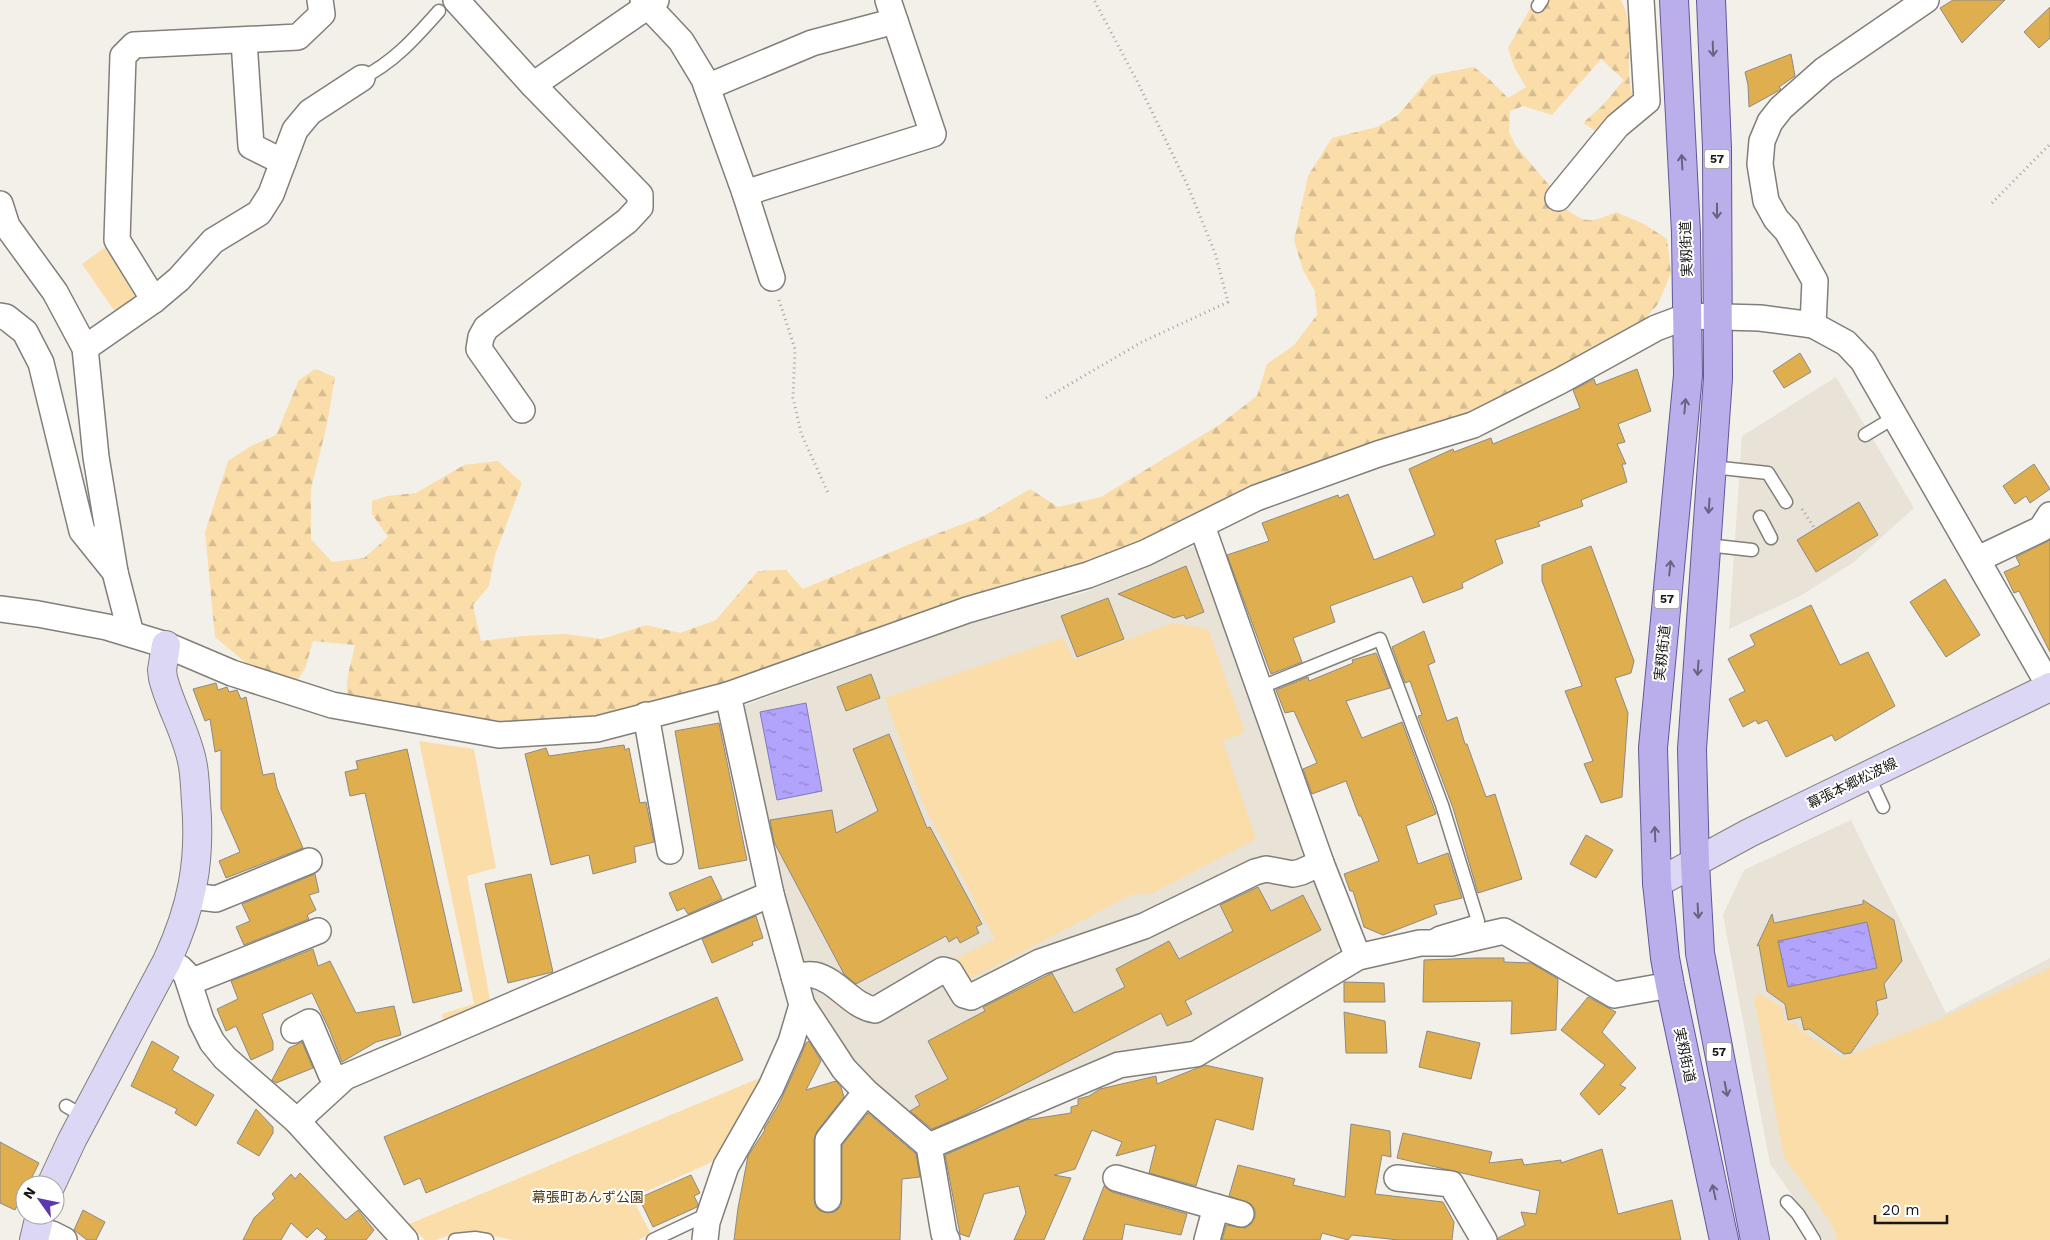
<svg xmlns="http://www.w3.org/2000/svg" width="2050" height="1240" viewBox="0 0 2050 1240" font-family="'Work Sans','Noto Sans JP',sans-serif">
	<defs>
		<pattern id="forest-firs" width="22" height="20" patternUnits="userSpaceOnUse" patternTransform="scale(1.25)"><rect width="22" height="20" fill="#fadda9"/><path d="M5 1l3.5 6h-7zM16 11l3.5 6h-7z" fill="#d6bd91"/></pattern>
		<pattern id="water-ripples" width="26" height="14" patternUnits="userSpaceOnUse" patternTransform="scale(1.25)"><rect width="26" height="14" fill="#b2a3fc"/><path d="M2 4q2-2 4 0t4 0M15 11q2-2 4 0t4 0" fill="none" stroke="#9084cb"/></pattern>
	</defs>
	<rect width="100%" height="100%" fill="#f3f0ea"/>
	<!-- built -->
	<g fill="#e9e2d6">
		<polygon points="1836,377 1914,508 1854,562 1800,596 1729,629 1742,436"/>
		<polygon points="1194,546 1220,601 1341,942 1330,966 1191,1045 934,1139 851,1067 809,989 770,849 743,706 968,624 1086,592"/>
		<polygon points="1851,820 1946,1013 2050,958 2050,1240 1823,1240 1819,1233 1770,1164 1723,915 1744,870"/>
	</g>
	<!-- forest -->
	<path fill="url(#forest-firs)" d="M1535,0H1621C1638,33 1623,63 1632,94L1602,135L1583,123L1602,106L1624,80L1601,59L1552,115L1523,106L1510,111L1509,132L1516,146L1553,190L1555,202C1584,220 1583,227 1616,212L1644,224L1667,239L1671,273L1658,304L1644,320L1575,380L1206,529L540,743C517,743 491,746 467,743C439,739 356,725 348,694C344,681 353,658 355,645L313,641L305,669L294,685L265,679L215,637L205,532L228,461L251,446L276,435L299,380L315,369L335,377L327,424L311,489V539L332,562L364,558L388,537L372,514V501L387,496L416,493L464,465L498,461L522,483L495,555L489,586L473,605L481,641L521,636L566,634L602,639L646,625L680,633L716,620L758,571L786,570L803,589L915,542L984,516L1030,489L1058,507L1101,497L1219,425L1257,396L1267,364L1294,345L1317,315L1315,291L1303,270L1294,240L1308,176L1332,138L1377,127L1398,115L1432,75L1474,67L1489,79L1508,98L1526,87L1515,69L1508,48Z"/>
	<!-- park -->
	<g fill="#fadda9">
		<polygon points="110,244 140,292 137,302 118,316 82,264"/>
		<polygon points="1172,623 1208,629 1245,732 1223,741 1256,839 1153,893 1131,895 968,980 956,959 995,939 922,801 885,698 1063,638 1074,660"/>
		<polygon points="419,741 474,749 496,868 467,876 492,1010 445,1029 442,1014 474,1004"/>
		<polygon points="2050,968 2050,1240 1838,1240 1830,1221 1784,1157 1754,997 1760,994 1782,1007 1785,1020 1790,1024 1797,1023 1799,1029 1842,1058 1938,1020"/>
		<polygon points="774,1072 725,1156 632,1198 651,1234 638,1240 513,1240 484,1234 456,1233 436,1240 425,1240 409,1224"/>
	</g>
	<!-- water -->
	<g fill="url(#water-ripples)" stroke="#8479b7">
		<polygon points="806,703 822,791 777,800 760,712"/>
		<polygon points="1867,922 1877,968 1788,987 1778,941"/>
	</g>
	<!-- building -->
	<g fill="#dfaf4f" stroke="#8c8a85" fill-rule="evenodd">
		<polygon points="1953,0 2005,0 1962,43 1940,8"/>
		<polygon points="2050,7 2050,38 2039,48 2024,32"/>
		<polygon points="1791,54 1795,76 1779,87 1781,89 1778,91 1749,107 1748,85 1745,72"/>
		<polygon points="1800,353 1811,372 1784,388 1773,371"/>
		<polygon points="1637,369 1651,411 1618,424 1625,442 1617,444 1626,464 1622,464 1627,482 1581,500 1583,506 1538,522 1540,526 1495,540 1503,563 1462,583 1463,588 1423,603 1412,576 1330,606 1335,622 1293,638 1302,662 1271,674 1227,555 1269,541 1262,523 1338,495 1339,498 1348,494 1374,560 1435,535 1409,469 1453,449 1454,452 1491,438 1493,444 1580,408 1573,390 1594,379 1596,385"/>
		<polygon points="2034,464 2050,489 2030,503 2026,496 2015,504 2003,486"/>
		<polygon points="1859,502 1878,535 1816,572 1797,540"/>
		<polygon points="2050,540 2050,652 2019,591 2014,593 2004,572 2020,565 2016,557"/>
		<polygon points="1591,546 1634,661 1631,673 1615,678 1628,713 1622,797 1601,803 1584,764 1593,761 1565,691 1582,686 1542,581 1542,565"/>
		<polygon points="1186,566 1204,612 1186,619 1184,615 1174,618 1118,594"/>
		<polygon points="1945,579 1980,635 1946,657 1910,602"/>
		<polygon points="1108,598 1124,639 1077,657 1061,616"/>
		<polygon points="1811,605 1840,665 1868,652 1895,706 1835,741 1832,735 1786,757 1767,720 1758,724 1756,720 1743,727 1729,699 1745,691 1728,659 1755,645 1750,635"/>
		<polygon points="1424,631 1435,662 1428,665 1447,721 1457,717 1465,744 1467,744 1486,797 1495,794 1522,879 1478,893 1453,808 1418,716 1422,715 1410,681 1405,683 1392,647"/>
		<polygon points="1376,653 1390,688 1346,701 1362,738 1402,722 1436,814 1406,826 1418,864 1448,853 1462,898 1434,905 1437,914 1383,935 1364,927 1353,891 1350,891 1344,874 1379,861 1361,816 1359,816 1346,781 1312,794 1303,769 1317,763 1294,711 1285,713 1276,690 1308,677 1309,681 1353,663 1352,660"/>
		<polygon points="871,674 880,698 846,711 837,687"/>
		<polygon points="216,683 218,690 227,687 229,692 237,690 241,699 246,697 263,775 274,773 277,788 303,848 226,878 219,861 240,852 221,809 221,750 215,752 210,719 205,721 193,689"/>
		<polygon points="719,723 747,860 699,869 675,731"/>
		<polygon points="889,734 927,828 930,827 982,924 976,927 979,933 960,943 957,937 949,942 946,936 856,984 844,974 774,842 770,820 832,810 836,833 878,811 853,749"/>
		<polygon points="624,745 625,750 629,748 640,803 646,802 654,842 634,847 636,862 593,874 589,855 551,865 525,754 546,748 549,756"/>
		<polygon points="407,749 462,991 413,1003 365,793 350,796 345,772 358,769 356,761"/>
		<polygon points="1586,835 1613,850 1596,878 1570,864"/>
		<polygon points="315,874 319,892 309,895 316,910 307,915 309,919 244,945 236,927 250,921 242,904"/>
		<polygon points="531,874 553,972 508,983 485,884"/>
		<polygon points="711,876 722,899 688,914 684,908 677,911 669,893"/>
		<polygon points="1258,887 1271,911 1303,895 1321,930 1185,1001 1192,1014 1167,1026 1161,1013 963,1116 932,1129 910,1111 920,1105 915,1096 948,1079 928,1041 985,1011 983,1007 1052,973 1074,1013 1125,987 1116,969 1169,941 1179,959 1233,931 1220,905"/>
		<path d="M1863,900L1894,920L1902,961L1884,984L1887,998L1876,1001L1878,1014L1851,1053L1844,1054L1809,1029L1804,1030L1801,1017L1788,1020L1785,1004L1767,991L1759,945L1757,946L1772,914L1774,923L1863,904ZM1867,922L1877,968L1788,987L1778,941Z"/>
		<polygon points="756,916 763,938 752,942 753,945 712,963 702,939"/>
		<polygon points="313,949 318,966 330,961 356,1013 394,1006 401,1035 376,1042 342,1062 329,1029 312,993 262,1014 273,1042 273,1050 251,1060 236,1026 226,1031 217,1009 238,999 231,981"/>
		<polygon points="1477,958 1504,958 1504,962 1531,963 1558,979 1556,1030 1511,1034 1512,1001 1423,1002 1424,960"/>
		<polygon points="1344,982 1384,983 1385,1002 1344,1002"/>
		<polygon points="717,997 743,1060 426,1193 420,1178 404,1185 384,1137"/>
		<polygon points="1588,997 1616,1012 1602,1032 1636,1068 1620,1085 1626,1088 1599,1115 1580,1094 1605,1065 1561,1030"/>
		<polygon points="1344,1012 1385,1021 1387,1053 1346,1053"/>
		<polygon points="1427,1031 1480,1043 1471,1079 1419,1067"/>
		<polygon points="152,1041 179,1057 172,1070 214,1095 196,1126 175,1113 177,1109 131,1086"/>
		<polygon points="809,1041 821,1061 806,1090 836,1081 841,1087 844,1097 817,1131 814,1139 814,1199 815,1206 820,1211 828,1213 835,1212 841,1206 842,1199 842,1145 868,1113 916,1154 920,1177 902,1179 900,1240 734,1240 738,1208 748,1156 765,1130 764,1129 779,1104 797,1065 806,1043"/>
		<polygon points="302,1042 313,1068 276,1083 272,1080 289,1048"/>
		<polygon points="1205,1065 1263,1078 1253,1130 1216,1119 1196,1186 1149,1173 1156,1145 1116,1156 1122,1142 1092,1130 1075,1169 1054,1175 1071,1178 1044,1240 1014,1240 1026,1213 1019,1186 984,1194 969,1237 960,1234 945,1155 1026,1120 1071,1113 1071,1107 1078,1105 1078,1099 1089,1096 1100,1089 1156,1076 1157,1084"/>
		<polygon points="256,1109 273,1127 273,1133 259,1156 237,1143"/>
		<polygon points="1351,1124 1390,1131 1391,1157 1382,1155 1375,1194 1443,1202 1454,1222 1452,1240 1399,1240 1352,1235 1348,1240 1322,1233 1320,1240 1222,1240 1226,1225 1245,1228 1251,1224 1255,1217 1255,1210 1251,1204 1229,1196 1238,1165 1295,1179 1293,1185 1345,1197"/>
		<polygon points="1403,1133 1492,1152 1489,1163 1522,1159 1524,1165 1561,1160 1561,1163 1602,1149 1618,1214 1672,1200 1681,1240 1498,1240 1498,1238 1525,1225 1521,1212 1536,1214 1540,1191 1397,1158"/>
		<polygon points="0,1142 39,1163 28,1185 25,1185 25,1190 15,1210 0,1203"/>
		<polygon points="300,1173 346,1220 358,1210 374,1230 366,1240 324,1240 327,1237 317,1228 307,1238 291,1223 281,1240 243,1240 254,1218 275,1198 272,1194 291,1174 295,1179"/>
		<polygon points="691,1175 700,1193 694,1196 698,1204 697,1207 653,1227 639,1198"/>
		<polygon points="1104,1186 1112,1192 1187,1214 1181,1235 1125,1224 1122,1240 1083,1240"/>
		<polygon points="83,1210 105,1222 96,1240 87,1240 74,1230"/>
	</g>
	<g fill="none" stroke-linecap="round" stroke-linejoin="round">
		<!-- lane casing -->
		<g stroke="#827f7a" stroke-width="15">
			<g id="lane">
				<polyline points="1538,6 1542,0"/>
				<path d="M362,78C394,62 415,38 439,11"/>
				<polyline points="1865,435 1895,417"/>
				<polyline points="1712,467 1768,473 1786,502"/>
				<polyline points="1760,517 1771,538"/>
				<polyline points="1707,545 1752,550"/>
				<polyline points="1259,688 1380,639 1442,805 1478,921 1438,933 1431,937"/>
				<polyline points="1868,775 1883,807"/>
				<polyline points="66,1106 85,1117"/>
				<polyline points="1787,1202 1798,1214 1814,1240"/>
				<polyline points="455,1240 475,1238 487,1240"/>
				<polyline points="653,1240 710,1213"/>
			</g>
		</g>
		<!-- street casing -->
		<g stroke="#827f7a" stroke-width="28">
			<g id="street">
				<polyline points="456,0 533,85 640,195 640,207 627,221 486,328 481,337 479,349 522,410"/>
				<polyline points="656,0 648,6 681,41 704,79 745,193 772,278"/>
				<polyline points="244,41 251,146 283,162"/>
				<polyline points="533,85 648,6 643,0"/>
				<polyline points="707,87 812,43 895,21"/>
				<polyline points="745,193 933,134 888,0"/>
				<polyline points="1558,198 1617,126 1647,101 1641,0"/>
				<polyline points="0,204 7,226 55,292 85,348 96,457 115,572"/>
				<polyline points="154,300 117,240 123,56 134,45 298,37 322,14 320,0"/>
				<polyline points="0,316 6,317 25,332 41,363 82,531 115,572 131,634"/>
				<polyline points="1813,325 1815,281 1787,231 1776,219 1766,201 1760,164 1762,141 1770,122 1781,108 1824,70 1926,0"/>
				<polyline points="85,348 154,300 179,279 213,241 259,213 271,194 295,130 310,112 362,78"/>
				<polyline points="1202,526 1321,863 1358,957"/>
				<polyline points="1978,559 2041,529 2050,515"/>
				<polyline points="0,609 38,614 107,627 166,645 232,673 332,705 499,735 597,729 728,695 967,610 1088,575 1145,553 1256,498 1378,454 1473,425 1560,381 1656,328 1688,316 1760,318 1813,325 1846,343 1863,361 2050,687"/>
				<polyline points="646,715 670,851"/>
				<polyline points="192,896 216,899 309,861"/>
				<polyline points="167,961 180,968 186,974 201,1020 212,1042 225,1058 297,1121 405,1240"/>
				<path d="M794,976C800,976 808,974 814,975C838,980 851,1006 875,1010L943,970L950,972L964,995L971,997L1040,962L1144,926L1255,872L1266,869L1293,874L1301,872L1321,863"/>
				<polyline points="190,982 318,931"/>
				<polyline points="802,1005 844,1069 866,1092 929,1146 944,1234 947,1240"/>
				<polyline points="294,1030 309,1022 331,1074 338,1082"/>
				<polyline points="297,1121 345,1077 771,894"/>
				<polyline points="929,1146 1119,1065 1196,1054 1358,957 1420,943 1451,943 1504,931 1614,995 1670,985"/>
				<polyline points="1116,1178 1216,1207 1207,1240"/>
				<polyline points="1397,1178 1451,1184 1484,1240"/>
				<polyline points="828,1199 828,1140 866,1092"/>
				<polyline points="1216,1207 1241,1214"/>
				<polyline points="36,1233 52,1234 64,1240"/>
				<polyline points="705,1240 707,1222 726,1166 771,1087 791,1042 802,1005 771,894 728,695"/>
			</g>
		</g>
		<!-- secondary casing -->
		<g stroke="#827f7a" stroke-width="30">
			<g id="secondary">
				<polyline points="1657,883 1749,833 2050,687"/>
				<path d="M51,1185L72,1140L167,961C192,907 201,862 196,802C195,789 195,774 192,761C186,732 170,706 163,678L162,670L166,645"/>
				<polyline points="34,1240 40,1215"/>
			</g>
		</g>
		<!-- primary casing -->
		<g stroke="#635797" stroke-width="30">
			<g id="primary">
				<polyline points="1674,0 1686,233 1688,375 1653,748 1657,883 1665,958 1670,985 1724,1240"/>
				<polyline points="1711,0 1717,148 1718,378 1692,749 1695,863 1700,953 1755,1240"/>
			</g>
		</g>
		<!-- path -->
		<g stroke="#a4a29d" stroke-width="3" stroke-dasharray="1 4" stroke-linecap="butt">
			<polyline points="1992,203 2050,144"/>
			<polyline points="779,300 795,349 793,398 801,433 829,495"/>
			<polyline points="1046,398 1142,342 1228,302 1215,253 1187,184 1137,81 1094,0"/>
			<polyline points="1802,509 1815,529"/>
		</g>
		<!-- lane -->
		<use href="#lane" stroke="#fff" stroke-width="12"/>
		<!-- street -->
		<use href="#street" stroke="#fff" stroke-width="25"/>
		<!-- secondary -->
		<use href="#secondary" stroke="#dcd7f5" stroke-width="28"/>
		<!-- primary -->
		<use href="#primary" stroke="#baafeb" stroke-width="28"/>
	</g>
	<!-- one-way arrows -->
	<defs><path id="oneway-shaft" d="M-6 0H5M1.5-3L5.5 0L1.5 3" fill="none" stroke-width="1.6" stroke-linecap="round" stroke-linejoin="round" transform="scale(1.25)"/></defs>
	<g stroke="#696380">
		<use href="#oneway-shaft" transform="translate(1713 49) rotate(88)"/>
		<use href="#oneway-shaft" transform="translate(1682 162) rotate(-93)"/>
		<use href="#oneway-shaft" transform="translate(1717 211) rotate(90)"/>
		<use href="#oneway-shaft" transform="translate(1685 406) rotate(-85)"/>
		<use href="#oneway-shaft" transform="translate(1709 506) rotate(94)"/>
		<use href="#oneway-shaft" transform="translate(1670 568) rotate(-84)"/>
		<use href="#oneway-shaft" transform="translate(1698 668) rotate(94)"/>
		<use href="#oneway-shaft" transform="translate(1655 834) rotate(-92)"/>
		<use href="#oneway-shaft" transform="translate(1698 911) rotate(87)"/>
		<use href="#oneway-shaft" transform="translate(1726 1089) rotate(79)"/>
		<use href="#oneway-shaft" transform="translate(1714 1192) rotate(-102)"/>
	</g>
	<g text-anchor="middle" stroke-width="4" stroke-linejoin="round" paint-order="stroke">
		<!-- shield labels -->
		<g fill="#fff" stroke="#5d5d5b" stroke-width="1">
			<rect x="1704.5" y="149.5" width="25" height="19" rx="4"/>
			<rect x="1654.5" y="589.5" width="25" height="19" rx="4"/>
			<rect x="1706.5" y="1042.5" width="25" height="19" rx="4"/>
		</g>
		<g font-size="12" font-weight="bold" fill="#181715">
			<text x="1717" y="163">57</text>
			<text x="1667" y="603">57</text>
			<text x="1719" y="1056">57</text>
		</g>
		<!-- street labels -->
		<g font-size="14" fill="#181715" stroke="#fff">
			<text transform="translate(1686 249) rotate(-92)" y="5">実籾街道</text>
			<text transform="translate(1662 653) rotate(-84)" y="5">実籾街道</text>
			<text transform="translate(1852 783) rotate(-26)" y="5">幕張本郷松波線</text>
			<text transform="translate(1685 1055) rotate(78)" y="5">実籾街道</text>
		</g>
		<!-- park labels -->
		<g font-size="14" fill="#4e3a12" stroke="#fff">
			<text x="588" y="1202">幕張町あんず公園</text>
		</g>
	</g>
	<!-- north arrow -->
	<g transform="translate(40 1200) rotate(303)"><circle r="24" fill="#ffffff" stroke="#a3a2a1"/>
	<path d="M0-4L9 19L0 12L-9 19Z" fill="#5b38b0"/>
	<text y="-8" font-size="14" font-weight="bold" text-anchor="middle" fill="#181715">N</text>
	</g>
	<!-- scale -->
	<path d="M1875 1215v8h72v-8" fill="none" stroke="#181715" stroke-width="2.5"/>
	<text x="1882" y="1215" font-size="15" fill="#181715" stroke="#ffffff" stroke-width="4" paint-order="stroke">20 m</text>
</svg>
